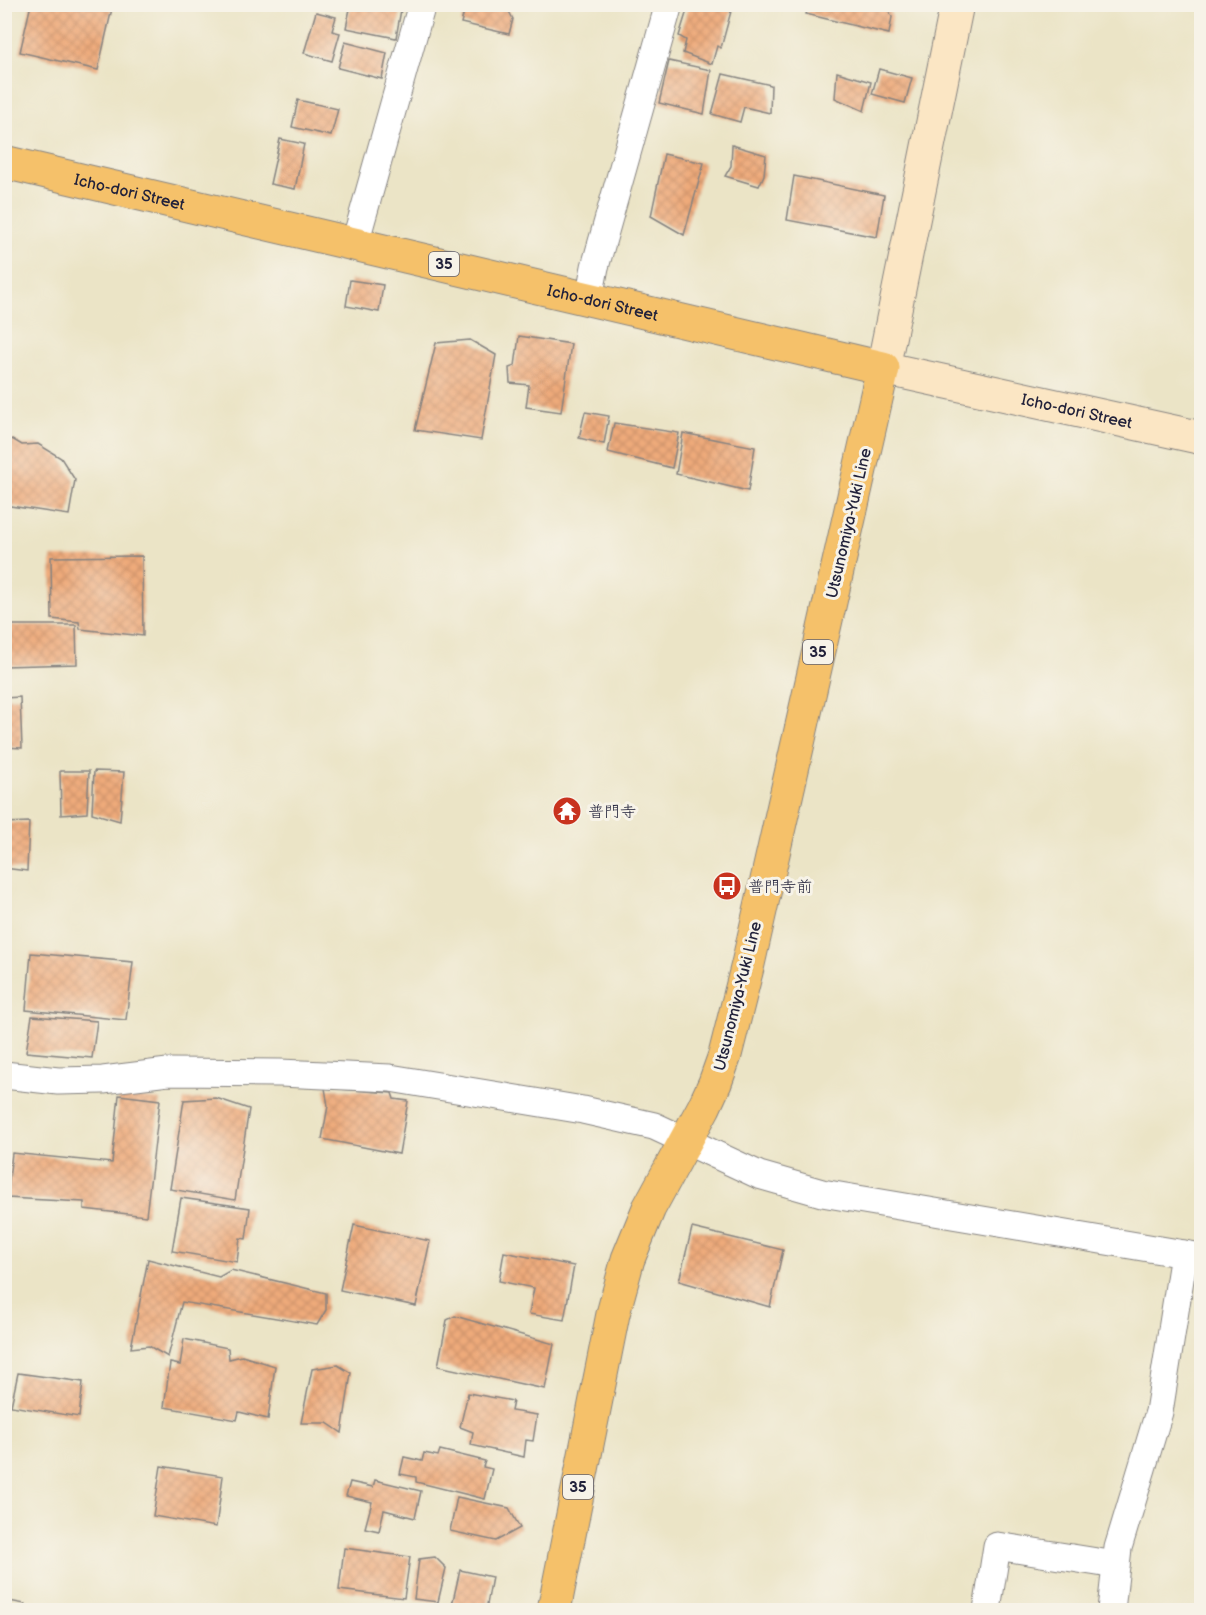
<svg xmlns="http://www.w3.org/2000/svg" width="1206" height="1615" viewBox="0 0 1206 1615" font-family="'Balsamiq Sans','Klee One',sans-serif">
	<defs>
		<pattern id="building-cross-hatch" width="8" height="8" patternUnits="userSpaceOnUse" patternTransform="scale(1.5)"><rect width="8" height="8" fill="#eeaa7a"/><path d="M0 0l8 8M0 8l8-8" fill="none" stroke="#cc926a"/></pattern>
	</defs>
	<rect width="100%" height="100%" fill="#f7f3e8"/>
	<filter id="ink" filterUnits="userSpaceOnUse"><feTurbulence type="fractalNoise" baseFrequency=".0167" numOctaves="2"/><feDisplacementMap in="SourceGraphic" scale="12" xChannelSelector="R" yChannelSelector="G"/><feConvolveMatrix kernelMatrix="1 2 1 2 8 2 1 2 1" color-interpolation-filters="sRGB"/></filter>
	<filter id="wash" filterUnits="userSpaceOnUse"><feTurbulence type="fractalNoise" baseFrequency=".008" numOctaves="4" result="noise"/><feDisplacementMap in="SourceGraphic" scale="24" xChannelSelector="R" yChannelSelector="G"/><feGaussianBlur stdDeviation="1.35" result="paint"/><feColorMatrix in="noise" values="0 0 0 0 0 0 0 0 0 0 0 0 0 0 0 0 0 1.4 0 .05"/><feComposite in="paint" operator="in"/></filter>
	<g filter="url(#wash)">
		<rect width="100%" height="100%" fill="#ebe4c6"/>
		<g id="blocks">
			<!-- building -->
			<g fill="url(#building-cross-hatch)">
				<polygon points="31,4 113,4 98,70 20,52"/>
				<polygon points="351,4 402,4 396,38 346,28"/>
				<polygon points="466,4 505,4 513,19 509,34 461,23"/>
				<polygon points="689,4 733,4 721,48 717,46 712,64 683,53 686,40 679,36"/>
				<polygon points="809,4 886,4 892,17 889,34 806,14"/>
				<polygon points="316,12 336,17 332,31 340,33 332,61 304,53"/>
				<polygon points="345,42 387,53 382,79 338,68"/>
				<polygon points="669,61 711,70 704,114 659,103"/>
				<polygon points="879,69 912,78 905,103 872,94"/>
				<polygon points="837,72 871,82 864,111 835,98"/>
				<polygon points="723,74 771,85 770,113 744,107 740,122 712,114"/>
				<polygon points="298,100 338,109 331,136 292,127"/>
				<polygon points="280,139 304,144 295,189 270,184"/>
				<polygon points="732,145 766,155 764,175 759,186 725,176 731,166"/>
				<polygon points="664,154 704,163 684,235 651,216"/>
				<polygon points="794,176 884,195 877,237 787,220"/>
				<polygon points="350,280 383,285 379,312 346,306"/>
				<polygon points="519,336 571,344 561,412 526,407 529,385 510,383 509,368 515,366"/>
				<polygon points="470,340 496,355 481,440 415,430 436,343"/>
				<polygon points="585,412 609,416 604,444 579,438"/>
				<polygon points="614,423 679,433 672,468 608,452"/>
				<polygon points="683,433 755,447 748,491 676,474"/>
				<polygon points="12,439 22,445 38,444 61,458 75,480 69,515 4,505 4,447"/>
				<polygon points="142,556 143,636 80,629 79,622 52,619 51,557"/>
				<polygon points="4,625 76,625 77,664 4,666"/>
				<polygon points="20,697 22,748 4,747 4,698"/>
				<polygon points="60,771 89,771 87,813 61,815"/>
				<polygon points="94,771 124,772 120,821 92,813"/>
				<polygon points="29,822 27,871 4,868 4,823"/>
				<polygon points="31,953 133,962 126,1020 26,1010"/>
				<polygon points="32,1016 97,1021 92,1058 26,1052"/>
				<polygon points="325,1088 392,1093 394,1099 408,1101 399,1154 322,1139 328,1106"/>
				<polygon points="119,1095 160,1100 146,1216 84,1209 84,1202 7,1198 12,1153 112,1163"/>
				<polygon points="216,1098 249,1109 235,1200 170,1189 184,1100"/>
				<polygon points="181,1198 250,1208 246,1239 240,1238 237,1262 172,1251"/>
				<polygon points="354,1225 430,1241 416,1306 340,1290"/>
				<polygon points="692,1228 783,1250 770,1307 679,1281"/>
				<polygon points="504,1252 574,1266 564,1320 529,1314 534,1288 499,1281"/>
				<polygon points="148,1259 219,1277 231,1270 326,1293 326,1310 317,1325 182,1302 168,1357 149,1346 131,1348"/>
				<polygon points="455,1316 554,1344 545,1389 438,1366 447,1320"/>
				<polygon points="184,1339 228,1348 229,1359 242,1356 275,1366 268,1419 239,1412 237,1420 164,1407 170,1363 180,1365"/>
				<polygon points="338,1365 351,1373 342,1433 327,1423 301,1423 312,1369"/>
				<polygon points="18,1373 83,1382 79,1417 11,1406"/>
				<polygon points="468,1393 513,1401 511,1411 537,1415 533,1441 526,1440 524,1457 471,1445 473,1432 460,1427"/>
				<polygon points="440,1450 485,1461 483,1467 492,1469 485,1499 416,1482 416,1477 400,1474 404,1457 422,1461 424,1453 438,1456"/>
				<polygon points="161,1466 223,1476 216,1527 153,1516"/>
				<polygon points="375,1480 421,1491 415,1518 384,1510 379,1531 365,1528 372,1502 346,1496 350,1482 373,1487"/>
				<polygon points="457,1497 509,1508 520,1528 496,1541 450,1531"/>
				<polygon points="344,1548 410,1557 404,1598 339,1590"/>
				<polygon points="435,1557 446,1568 438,1602 414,1599 419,1559"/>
				<polygon points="460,1570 492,1577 486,1610 452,1605"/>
				<polygon points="4,1600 25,1604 24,1610 4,1610"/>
			</g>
		</g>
	</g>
	<g filter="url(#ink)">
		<use href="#blocks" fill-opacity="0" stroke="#868380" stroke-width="1.5"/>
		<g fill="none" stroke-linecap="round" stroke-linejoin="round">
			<!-- street casing -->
			<g stroke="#868380" stroke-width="29">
				<g id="street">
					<polyline points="355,243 422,4"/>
					<polyline points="589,298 595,267 669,4"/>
					<polyline points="4,1075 58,1081 103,1080 168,1072 280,1073 390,1078 583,1110 654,1126 759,1175 822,1193 1202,1257"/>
					<polyline points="987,1610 997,1546 1116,1565"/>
					<polyline points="1111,1610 1118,1548 1159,1412 1184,1254"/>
				</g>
			</g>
			<!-- secondary casing -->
			<g stroke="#868380" stroke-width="35">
				<g id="secondary">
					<path id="s1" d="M957,4L883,368L1202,438"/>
				</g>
			</g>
			<!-- primary casing -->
			<g stroke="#868380" stroke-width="35">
				<g id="primary">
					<path id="s2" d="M4,162L883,368L748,964L725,1055L715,1083L704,1107L649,1208L628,1259L613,1314L554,1610"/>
				</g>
			</g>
			<!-- street -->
			<use href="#street" stroke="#fff" stroke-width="27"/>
			<!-- secondary -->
			<use href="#secondary" stroke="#fbe6c4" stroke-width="33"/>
			<!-- primary -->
			<use href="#primary" stroke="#f5c16b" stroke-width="33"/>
		</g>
	</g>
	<!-- icons -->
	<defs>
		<g id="temple-disc" transform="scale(1.5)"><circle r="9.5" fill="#c8321e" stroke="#f7f3e8"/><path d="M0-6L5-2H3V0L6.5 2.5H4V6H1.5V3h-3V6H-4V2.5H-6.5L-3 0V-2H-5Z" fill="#fff"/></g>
		<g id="bus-disc" transform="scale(1.5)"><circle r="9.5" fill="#c8321e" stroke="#f7f3e8"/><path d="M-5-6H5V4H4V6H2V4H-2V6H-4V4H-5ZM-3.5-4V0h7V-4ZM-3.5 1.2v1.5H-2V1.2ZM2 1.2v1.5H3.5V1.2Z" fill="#fff"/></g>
	</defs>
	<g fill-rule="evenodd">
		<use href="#temple-disc" x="567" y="811"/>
		<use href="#bus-disc" x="727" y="886"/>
	</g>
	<g text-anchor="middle" stroke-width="6" stroke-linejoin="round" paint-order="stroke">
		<!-- shield labels -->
		<g fill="#f7f3e8" stroke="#62616f" stroke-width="1.5">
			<rect x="429" y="252" width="30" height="24" rx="4.5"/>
			<rect x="803" y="640" width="30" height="24" rx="4.5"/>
			<rect x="563" y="1475" width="30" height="24" rx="4.5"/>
		</g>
		<g font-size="15" font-weight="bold" fill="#22223b">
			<text x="444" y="269">35</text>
			<text x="818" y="657">35</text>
			<text x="578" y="1492">35</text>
		</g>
		<!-- street labels -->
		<g font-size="16" fill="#22223b" stroke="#f7f3e8">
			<text dy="6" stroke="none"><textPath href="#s2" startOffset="129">Icho-dori Street</textPath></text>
			<text dy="6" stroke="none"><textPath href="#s2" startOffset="615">Icho-dori Street</textPath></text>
			<text dy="6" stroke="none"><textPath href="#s1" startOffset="570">Icho-dori Street</textPath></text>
			<text transform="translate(848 523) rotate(-77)" y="6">Utsunomiya-Yuki Line</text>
			<text transform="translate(737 996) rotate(-76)" y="6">Utsunomiya-Yuki Line</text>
		</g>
		<!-- poi labels -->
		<g font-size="16" fill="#22223b" stroke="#f7f3e8" text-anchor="start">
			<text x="588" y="817">普門寺</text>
			<text x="748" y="892">普門寺前</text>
		</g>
	</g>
	<!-- margin -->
	<rect width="1206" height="1615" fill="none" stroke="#f7f3e8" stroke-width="24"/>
</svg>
